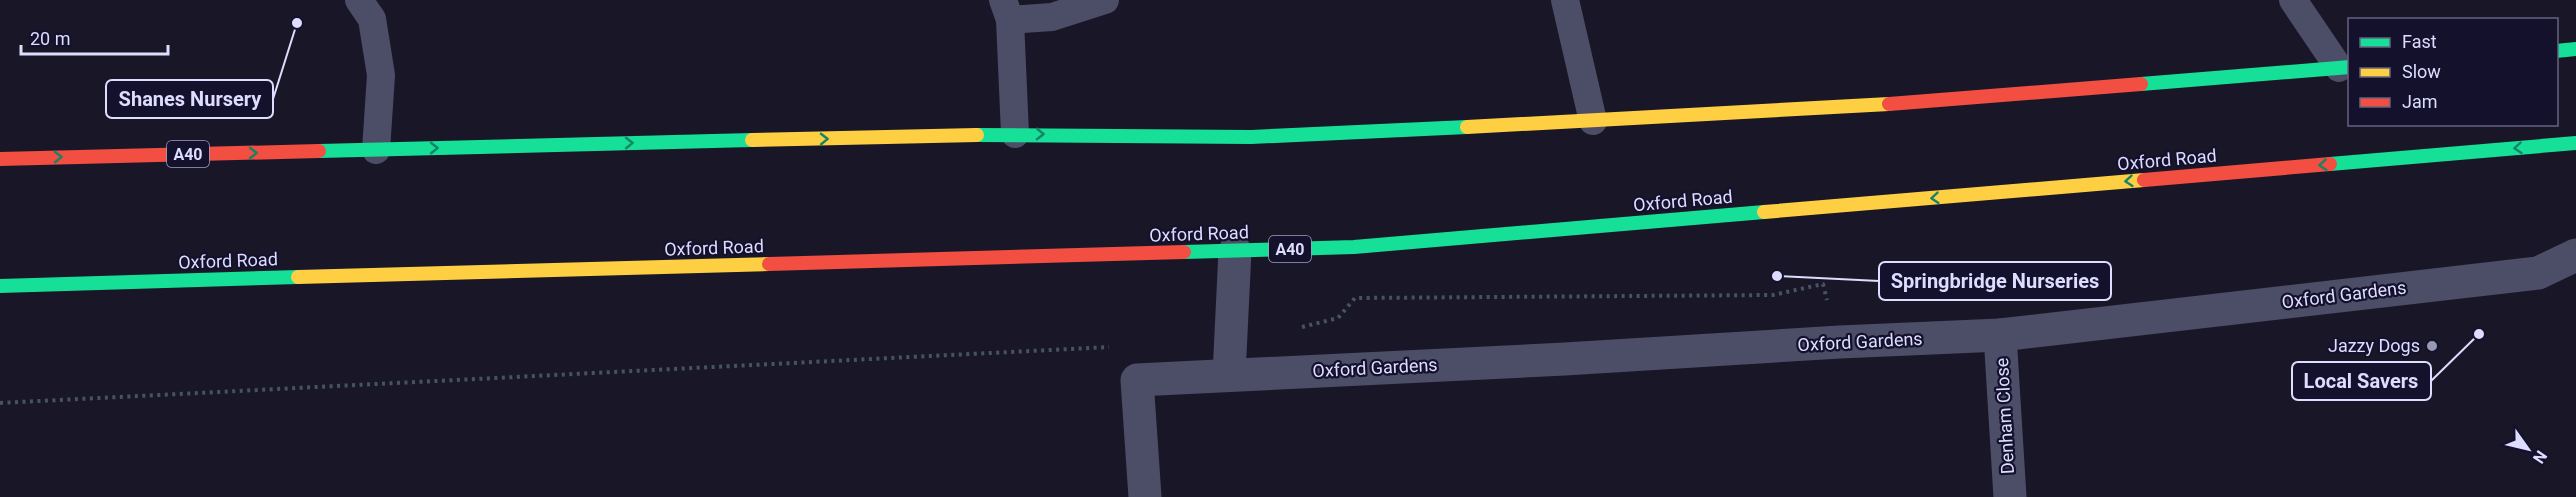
<svg xmlns="http://www.w3.org/2000/svg" width="2576" height="497" viewBox="0 0 2576 497" font-family="Roboto,sans-serif">
	<rect width="100%" height="100%" fill="#191727"/>
	<g fill="none" stroke-linecap="round" stroke-linejoin="round">
		<!-- path -->
		<g stroke="#455362" stroke-width="4" stroke-dasharray="3 4.5" stroke-linecap="butt">
			<polyline points="1302,327 1338,318 1355,298 1773,295 1823,284 1827,300"/>
			<polyline points="0,403 1109,347"/>
		</g>
		<!-- lane -->
		<g stroke="#4c4d67" stroke-width="28">
			<polyline points="359,0 372,19 381,75 376,150"/>
			<polyline points="1003,0 1010,20 1015,134"/>
			<polyline points="1565,0 1593,121"/>
			<polyline points="2293,0 2339,68"/>
			<polyline points="1010,20 1052,17 1105,0"/>
		</g>
		<!-- street -->
		<g stroke="#4c4d67" stroke-width="33">
			<polyline points="2000,335 2010,497"/>
			<polyline points="1229,375 1235,251"/>
			<polyline points="1145,497 1137,380 1565,359 1840,342 2000,335 2538,273 2576,255"/>
		</g>
		<!-- fast -->
		<g stroke="#16e098" stroke-width="14">
			<polyline points="2556,51 2576,49"/>
			<polyline points="2141,84 2350,67"/>
			<polyline points="977,135 1251,137 1467,127"/>
			<polyline points="319,151 752,140"/>
			<polyline points="2330,164 2576,143"/>
			<polyline points="1184,252 1354,247 1764,212"/>
			<polyline points="0,286 298,277"/>
		</g>
		<!-- slow -->
		<g stroke="#ffcf43" stroke-width="14">
			<polyline points="1467,127 1889,104"/>
			<polyline points="752,140 977,135"/>
			<polyline points="1764,212 2144,180"/>
			<polyline points="298,277 769,264"/>
		</g>
		<!-- jam -->
		<g stroke="#f24e42" stroke-width="14">
			<polyline points="1889,104 2141,84"/>
			<polyline points="0,159 319,151"/>
			<polyline points="2144,180 2330,164"/>
			<polyline points="769,264 1184,252"/>
		</g>
	</g>
	<!-- one-way arrows -->
	<defs><path id="oneway-chevron" d="M-2-3.5L2.5 0L-2 3.5" fill="none" stroke-width="1.6" stroke-linecap="round" stroke-linejoin="round" transform="scale(1.5)"/></defs>
	<g stroke="#158368">
		<use href="#oneway-chevron" transform="translate(1040 134) rotate(1)"/>
		<use href="#oneway-chevron" transform="translate(824 139) rotate(-1)"/>
		<use href="#oneway-chevron" transform="translate(629 143) rotate(-1)"/>
		<use href="#oneway-chevron" transform="translate(434 148) rotate(-1)"/>
		<use href="#oneway-chevron" transform="translate(2518 148) rotate(175)"/>
		<use href="#oneway-chevron" transform="translate(253 153) rotate(-1)"/>
		<use href="#oneway-chevron" transform="translate(58 157) rotate(-1)"/>
		<use href="#oneway-chevron" transform="translate(2323 165) rotate(175)"/>
		<use href="#oneway-chevron" transform="translate(2129 181) rotate(175)"/>
		<use href="#oneway-chevron" transform="translate(1935 198) rotate(175)"/>
	</g>
	<!-- markers -->
	<circle fill="#9998b3" stroke="#14112d" stroke-width="2" cx="2432" cy="346" r="6"/>
	<g text-anchor="middle" stroke-width="4.5" stroke-linejoin="round" paint-order="stroke">
		<!-- shield labels -->
		<g fill="#14112d" stroke="#a1a0c0" stroke-width="1.5">
			<rect x="167" y="141" width="42" height="26" rx="4.5"/>
			<rect x="1269" y="236" width="42" height="26" rx="4.5"/>
		</g>
		<g font-size="16" font-weight="bold" fill="#deddff">
			<text x="188" y="160">A40</text>
			<text x="1290" y="255">A40</text>
		</g>
		<!-- street labels -->
		<g font-size="18" fill="#deddff" stroke="#14112d">
			<text transform="translate(2167 160) rotate(-5)" y="6">Oxford Road</text>
			<text transform="translate(1683 201) rotate(-5)" y="6">Oxford Road</text>
			<text transform="translate(1199 234) rotate(-2)" y="6">Oxford Road</text>
			<text transform="translate(714 248) rotate(-2)" y="6">Oxford Road</text>
			<text transform="translate(228 261) rotate(-2)" y="6">Oxford Road</text>
			<text transform="translate(2344 295) rotate(-7)" y="6">Oxford Gardens</text>
			<text transform="translate(1860 342) rotate(-3)" y="6">Oxford Gardens</text>
			<text transform="translate(1375 368) rotate(-3)" y="6">Oxford Gardens</text>
			<text transform="translate(2005 416) rotate(-93)" y="6">Denham Close</text>
		</g>
		<!-- poi labels -->
		<g font-size="18" fill="#deddff" stroke="#14112d" text-anchor="end">
			<text x="2420" y="352">Jazzy Dogs</text>
		</g>
	</g>
	<!-- callouts -->
	<path fill="none" stroke="#deddff" stroke-width="2" d="M297 23L273 99M1777 276L1879 281M2479 334L2431 381"/>
	<g fill="#deddff" stroke="#14112d" stroke-width="2">
		<circle cx="297" cy="23" r="6"/>
		<circle cx="1777" cy="276" r="6"/>
		<circle cx="2479" cy="334" r="6"/>
	</g>
	<g fill="#14112d" stroke="#deddff" stroke-width="2">
		<rect x="106" y="80" width="167" height="38" rx="6"/>
		<rect x="1879" y="262" width="232" height="38" rx="6"/>
		<rect x="2292" y="362" width="139" height="38" rx="6"/>
	</g>
	<g font-size="20" text-anchor="middle" font-weight="bold" fill="#deddff">
		<text x="190" y="106">Shanes Nursery</text>
		<text x="1995" y="288">Springbridge Nurseries</text>
		<text x="2361" y="388">Local Savers</text>
	</g>
	<!-- legend -->
	<rect x="2348" y="18" width="210" height="108" fill="#14112d" stroke="#656381" stroke-width="1.5"/>
	<rect x="2360" y="38" width="30" height="9" fill="#16e098" stroke="#656381" stroke-width="1.5"/>
	<text x="2402" y="48" font-size="18" fill="#deddff">Fast</text>
	<rect x="2360" y="68" width="30" height="9" fill="#ffcf43" stroke="#656381" stroke-width="1.5"/>
	<text x="2402" y="78" font-size="18" fill="#deddff">Slow</text>
	<rect x="2360" y="98" width="30" height="9" fill="#f24e42" stroke="#656381" stroke-width="1.5"/>
	<text x="2402" y="108" font-size="18" fill="#deddff">Jam</text>
	<!-- north arrow -->
	<g transform="translate(2528 449) rotate(124)" stroke="#14112d" stroke-width="4.5" paint-order="stroke">
	<path d="M0-4.5L10 22L0 15L-10 22Z" fill="#deddff"/>
	<text y="-9" font-size="16" font-weight="bold" text-anchor="middle" fill="#deddff">N</text>
	</g>
	<!-- scale -->
	<path d="M21 45v9h147v-9" fill="none" stroke="#deddff" stroke-width="3"/>
	<text x="30" y="45" font-size="18" fill="#deddff" stroke="#14112d" stroke-width="4.5" paint-order="stroke">20 m</text>
</svg>
